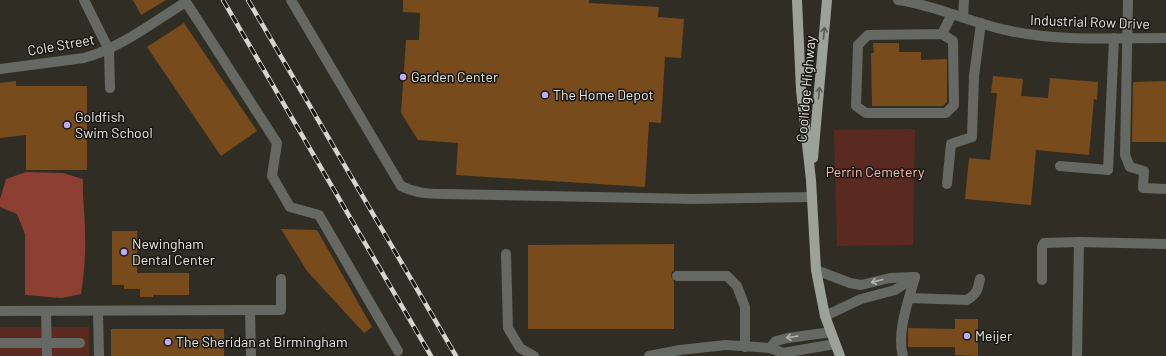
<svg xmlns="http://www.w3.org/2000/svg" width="1166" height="356" viewBox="0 0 1166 356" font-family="Barlow,sans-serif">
	<rect width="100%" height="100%" fill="#302e24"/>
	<!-- green -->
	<g fill="#5a2a21">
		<polygon points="915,129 913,245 837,246 834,130"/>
		<rect x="0" y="327" width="89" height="29"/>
	</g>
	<!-- forest -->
	<path fill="#8c3f32" d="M26,172L63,173L83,179C82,197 85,214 85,232C86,253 84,274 81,294L62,298L25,295V234L17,214L0,207V199L6,179Z"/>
	<!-- building -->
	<g fill="#774b1b">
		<polygon points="133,0 166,0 141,15"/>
		<polygon points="403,0 589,0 589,3 659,7 658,17 684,19 681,58 665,57 661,123 649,122 645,187 456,175 458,143 418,140 401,113 406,40 419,40 420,13 403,12"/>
		<polygon points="184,23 257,131 221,156 147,47"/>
		<polygon points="873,43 899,43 899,52 921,52 921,60 947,59 947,102 943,106 872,106 871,53 874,53"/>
		<polygon points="993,76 1023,79 1021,96 1048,98 1050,78 1098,82 1097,100 1094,99 1089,155 1036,150 1031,205 965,199 969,158 990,160 997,93 991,93"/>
		<polygon points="16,81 16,86 87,86 87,170 26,170 26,135 0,138 0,83"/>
		<polygon points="1166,81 1166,142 1132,142 1133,82"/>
		<polygon points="281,229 317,230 372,327 364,333 307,271"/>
		<polygon points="112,231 137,231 137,273 189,273 189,295 153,295 153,297 140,297 140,289 124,289 124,285 112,285"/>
		<polygon points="674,244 674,270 672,272 671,276 674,282 674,329 528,329 528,245"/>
		<polygon points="955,319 978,319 978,356 955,355 955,347 908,347 908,328 955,329"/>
		<rect x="111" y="329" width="113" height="27"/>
	</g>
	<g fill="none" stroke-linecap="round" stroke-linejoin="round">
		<!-- minor -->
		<g stroke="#666863" stroke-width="10">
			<polyline points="84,0 109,50 110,88"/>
			<path d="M291,0L401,186C415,193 428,194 444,194L694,199L812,197"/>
			<path d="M898,0C935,5 969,22 1006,30C1058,42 1113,38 1166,38"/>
			<polyline points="1128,0 1125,155 1130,167 1144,171 1143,188 1166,189"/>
			<polyline points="963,17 964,0"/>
			<polyline points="942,34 953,41 954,105 946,113 866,113 856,106 858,45 868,35 942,34 952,14"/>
			<path d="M0,69L84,58C119,49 155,21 186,2L277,143L272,176L290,207L319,215L398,351"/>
			<polyline points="1060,166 1108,170 1114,38"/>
			<polyline points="947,184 951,144 972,137 974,76 981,23"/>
			<polyline points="506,254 508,328 520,348 534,356"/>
			<polyline points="816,270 850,283 861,285 890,278 915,277"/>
			<polyline points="677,276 727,276 737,286 745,307 745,347"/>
			<polyline points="1042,280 1042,247 1044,243 1079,242"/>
			<path d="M909,298L967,300C977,294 978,289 980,279"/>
			<polyline points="250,310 251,356"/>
			<polyline points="0,311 281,310 281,279"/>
			<polyline points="46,311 47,356"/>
			<polyline points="98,311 99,356"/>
			<polyline points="825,316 861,299 895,290 915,277"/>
			<polyline points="831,332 788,338 776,341 770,348 783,353 835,344"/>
			<polyline points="0,343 80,343"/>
			<polyline points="649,356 680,350 726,345 770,348"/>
			<path d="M903,356C896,333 909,299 915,277"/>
			<polyline points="1077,356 1079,242 1166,244"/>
		</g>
		<!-- major -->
		<g stroke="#9da298" stroke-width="10">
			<polyline points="797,0 801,90 811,180 816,270 825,316 840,356"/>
			<polyline points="813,158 827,0"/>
		</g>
		<!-- rail casing -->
		<g stroke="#d6d4ce" stroke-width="4.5">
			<g id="rail">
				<polyline points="223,0 431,356"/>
				<polyline points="248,0 456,356"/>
			</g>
		</g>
		<!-- rail -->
		<use href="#rail" stroke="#171612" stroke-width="3" stroke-dasharray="9" stroke-linecap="butt"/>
	</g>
	<!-- one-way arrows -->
	<defs><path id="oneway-shaft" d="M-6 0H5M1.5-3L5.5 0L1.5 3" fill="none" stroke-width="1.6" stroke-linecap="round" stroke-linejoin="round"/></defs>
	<g stroke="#5a5c55">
		<use href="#oneway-shaft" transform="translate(824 33) rotate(-85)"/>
		<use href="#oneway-shaft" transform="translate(819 93) rotate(-85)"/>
	</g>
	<g stroke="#b5b4af">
		<use href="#oneway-shaft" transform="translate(877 281) rotate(166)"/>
		<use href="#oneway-shaft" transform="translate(792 337) rotate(171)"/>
	</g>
	<!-- markers -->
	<g fill="#bbaaf6" stroke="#171612" stroke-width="1.5">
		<circle cx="403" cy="77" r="4"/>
		<circle cx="545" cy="95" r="4"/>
		<circle cx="67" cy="125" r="4"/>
		<circle cx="124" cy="252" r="4"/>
		<circle cx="967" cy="336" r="4"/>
		<circle cx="168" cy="342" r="4"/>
	</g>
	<g text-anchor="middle" stroke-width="3" stroke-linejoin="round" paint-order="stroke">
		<!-- street labels -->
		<g font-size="14" fill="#e9e7e1" stroke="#171612">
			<text transform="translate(1090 22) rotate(2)" y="5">Industrial Row Drive</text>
			<text transform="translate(61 45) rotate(-10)" y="5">Cole Street</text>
			<text transform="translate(806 89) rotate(-85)" y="5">Coolidge Highway</text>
		</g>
		<!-- poi labels -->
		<g font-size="14" fill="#e9e7e1" stroke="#171612" text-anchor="start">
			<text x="411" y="82">Garden Center</text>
			<text x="553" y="100">The Home Depot</text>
			<text x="75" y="122">Goldfish<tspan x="75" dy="16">Swim School</tspan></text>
			<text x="132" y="249">Newingham<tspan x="132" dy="16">Dental Center</tspan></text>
			<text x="975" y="341">Meijer</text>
			<text x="176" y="347">The Sheridan at Birmingham</text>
		</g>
		<!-- park labels -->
		<g font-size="14" fill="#ffbaad" stroke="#171612">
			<text x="875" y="177">Perrin Cemetery</text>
		</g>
	</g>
</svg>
